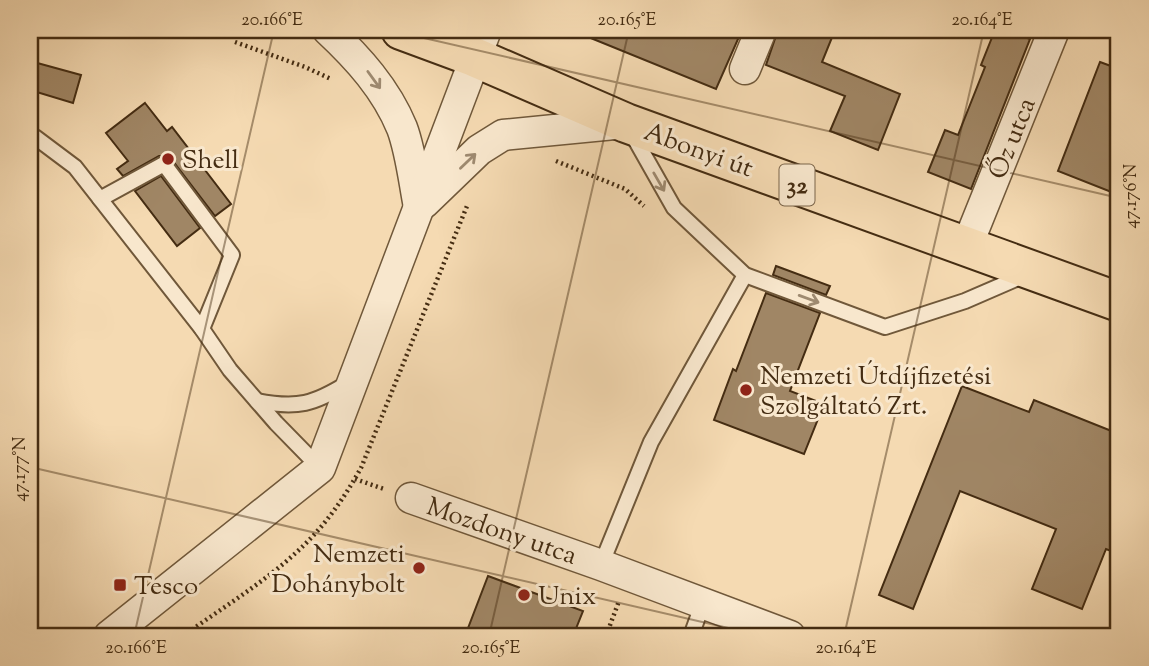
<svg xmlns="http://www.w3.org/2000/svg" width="1149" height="666" viewBox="0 0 1149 666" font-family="'Sorts Mill Goudy',serif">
	<rect width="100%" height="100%" fill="#f5dab2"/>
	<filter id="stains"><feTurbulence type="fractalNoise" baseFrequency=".00286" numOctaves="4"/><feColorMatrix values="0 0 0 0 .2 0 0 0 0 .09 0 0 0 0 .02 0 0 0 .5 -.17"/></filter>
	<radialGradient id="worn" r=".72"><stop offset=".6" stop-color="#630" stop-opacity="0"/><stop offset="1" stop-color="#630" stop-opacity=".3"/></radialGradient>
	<!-- building -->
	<g fill="#a08665" stroke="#442c12" stroke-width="2">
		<polygon points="571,30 742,30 716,89"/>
		<polygon points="778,30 835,30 822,62 900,94 878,150 830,131 845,96 766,65"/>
		<polygon points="995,30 1006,30 1030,39 971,189 928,172 945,130 958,135 985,67 981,65"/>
		<polygon points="30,61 81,75 73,103 30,90"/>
		<polygon points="1100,62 1119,69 1119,195 1058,171"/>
		<polygon points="145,103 167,131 172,127 231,204 215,216 169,156 159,156 123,176 117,169 128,161 106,133"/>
		<polygon points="161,176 200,228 177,246 135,191"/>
		<polygon points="776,266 830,286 826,295 773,275"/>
		<polygon points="766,293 820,313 790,391 824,404 804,454 714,420 733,369 736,371"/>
		<polygon points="962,386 1029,412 1034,400 1119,434 1119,554 1106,549 1082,609 1032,589 1056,529 960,491 913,609 879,595"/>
		<polygon points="488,576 583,611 573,636 465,636"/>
	</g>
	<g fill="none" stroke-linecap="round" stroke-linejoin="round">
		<!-- service casing -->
		<g stroke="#70583a" stroke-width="18">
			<g id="service">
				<polyline points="631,132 674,208 745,275 885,327 965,301 1025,275"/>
				<polyline points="30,135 35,137 75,167 202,329 230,370 276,423 320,468"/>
				<polyline points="100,199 164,164 232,255 202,329"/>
				<path d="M257,401C298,409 314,404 348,383"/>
				<polyline points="601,565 651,442 745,275"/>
				<polyline points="691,636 703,603"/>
			</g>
		</g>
		<!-- minor casing -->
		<g stroke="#70583a" stroke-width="33">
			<g id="minor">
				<path d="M328,30C358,58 386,89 402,128C411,152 414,182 419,207"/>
				<polyline points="745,69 761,30"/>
				<polyline points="424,203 479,150 503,135 625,123"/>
				<polyline points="967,246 1054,30"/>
				<polyline points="411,498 601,565 790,636"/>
				<polyline points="109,636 320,468 486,30"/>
			</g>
		</g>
		<!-- primary casing -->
		<g stroke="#442c12" stroke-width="42">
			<polyline id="primary" points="401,30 474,57 626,123 1119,302"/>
		</g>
		<!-- path -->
		<g stroke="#442c12" stroke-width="4.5" stroke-dasharray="2 3.5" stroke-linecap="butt">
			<polyline points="235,42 305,67 331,79"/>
			<polyline points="556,161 625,189 644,206"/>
			<polyline points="355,479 384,489"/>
			<path d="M183,636C226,605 275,576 311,538C331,517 347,493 361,468L467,206"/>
			<polyline points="606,636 619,601"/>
		</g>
		<!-- service -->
		<use href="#service" stroke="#f8e7cd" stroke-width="14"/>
		<!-- minor -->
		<use href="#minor" stroke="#f8e7cd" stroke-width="30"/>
		<!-- primary -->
		<use href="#primary" stroke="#f5dab2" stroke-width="38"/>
	</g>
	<!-- one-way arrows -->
	<defs><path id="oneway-shaft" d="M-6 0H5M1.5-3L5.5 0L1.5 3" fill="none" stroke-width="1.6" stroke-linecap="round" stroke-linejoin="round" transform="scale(1.75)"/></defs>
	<g stroke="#9e8a70">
		<use href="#oneway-shaft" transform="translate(374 80) rotate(54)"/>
		<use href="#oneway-shaft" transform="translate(468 161) rotate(-44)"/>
		<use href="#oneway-shaft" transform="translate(659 182) rotate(60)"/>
		<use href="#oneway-shaft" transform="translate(809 299) rotate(20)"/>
	</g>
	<!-- ticks -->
	<path fill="none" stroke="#442c12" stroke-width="2" stroke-opacity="0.45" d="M389,30L1119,198M30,467L763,636M134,636L274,30M489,636L629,30M844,636L984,30"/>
	<!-- markers -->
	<g fill="#8f2418" stroke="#f8e7cd" stroke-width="2.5">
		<circle cx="168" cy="159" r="7"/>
		<circle cx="746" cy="390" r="7"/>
		<circle cx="419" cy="568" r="7"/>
		<rect x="113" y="578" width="14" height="14" rx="3.5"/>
		<circle cx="524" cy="595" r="7"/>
	</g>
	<g text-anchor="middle" stroke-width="6" stroke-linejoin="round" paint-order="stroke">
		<!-- shield labels -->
		<rect fill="#f8e7cd" stroke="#7a644a" stroke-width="2" x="779.5" y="164.5" width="35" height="41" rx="5"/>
		<g font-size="24" font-weight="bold" fill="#442c12">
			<text x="797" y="193">32</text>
		</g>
		<!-- street labels -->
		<g font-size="26" fill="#442c12" stroke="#f8e7cd">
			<text transform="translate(1011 138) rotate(-68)" y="9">Őz utca</text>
			<text transform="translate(699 149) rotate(20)" y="9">Abonyi út</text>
			<text transform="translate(502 530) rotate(19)" y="9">Mozdony utca</text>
		</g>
		<!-- poi labels -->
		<g font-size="26" fill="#442c12" stroke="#f8e7cd" text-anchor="start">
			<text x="182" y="168">Shell</text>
			<text x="760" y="384">Nemzeti Útdíjfizetési<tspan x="760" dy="30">Szolgáltató Zrt.</tspan></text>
			<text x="405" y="562" text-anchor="end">Nemzeti<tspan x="405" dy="30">Dohánybolt</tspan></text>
			<text x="134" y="594">Tesco</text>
			<text x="538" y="604">Unix</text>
		</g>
	</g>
	<!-- margin -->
	<rect width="1149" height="666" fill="none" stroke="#f5dab2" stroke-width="77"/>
	<rect x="38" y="38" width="1072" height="590" fill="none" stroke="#442c12" stroke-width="2.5"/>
	<g font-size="18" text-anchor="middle" fill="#442c12">
		<text x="272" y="25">20.166°E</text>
		<text x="627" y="25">20.165°E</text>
		<text x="982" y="25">20.164°E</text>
		<text transform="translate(1130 196) rotate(-90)" y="6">47.176°N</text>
		<text transform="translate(19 469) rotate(-90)" y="6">47.177°N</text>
		<text x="136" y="653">20.166°E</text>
		<text x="491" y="653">20.165°E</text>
		<text x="846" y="653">20.164°E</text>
	</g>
	<rect width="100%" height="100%" filter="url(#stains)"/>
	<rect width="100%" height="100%" fill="url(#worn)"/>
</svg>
